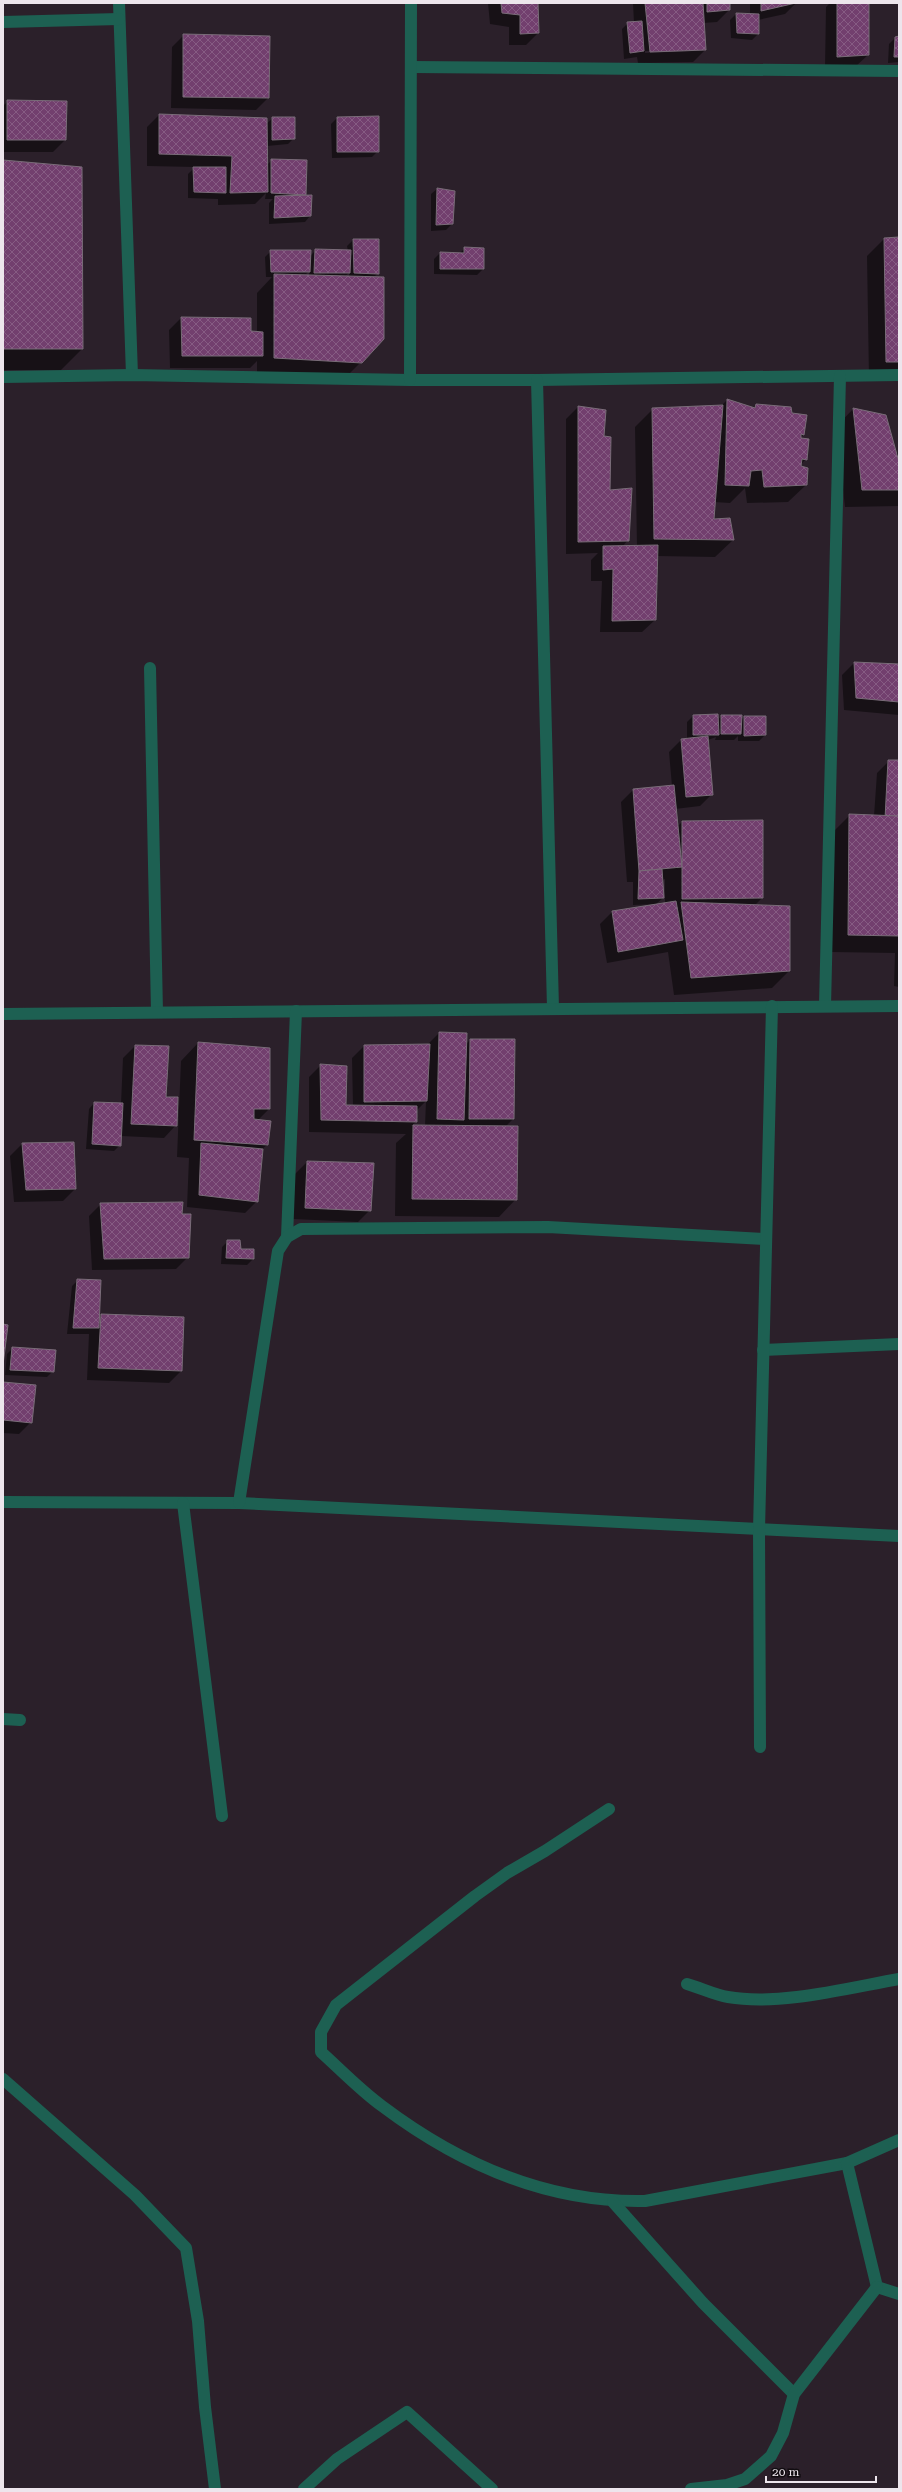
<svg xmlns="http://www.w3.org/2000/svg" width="902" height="2492" viewBox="0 0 902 2492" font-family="'Roboto Serif',serif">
	<defs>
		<pattern id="building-cross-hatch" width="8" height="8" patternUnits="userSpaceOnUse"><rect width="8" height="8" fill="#723f6e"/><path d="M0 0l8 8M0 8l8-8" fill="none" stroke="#865b83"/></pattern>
	</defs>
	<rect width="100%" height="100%" fill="#2b202a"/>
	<!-- shadow -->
	<g fill="#0007" fill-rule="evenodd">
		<polygon points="488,3 537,3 538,33 526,45 509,45 509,27 490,24"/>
		<path d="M633,3H729V10L717,22L703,23L705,50L693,62L638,63L637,57L624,59L622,29L628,23H634ZM694,49V51L645,53V51Z"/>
		<polygon points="750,3 796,3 785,14 758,20 758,34 752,40 731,38 730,20 736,14 750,14"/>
		<polygon points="830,3 868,3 868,55 855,67 825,68 826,7"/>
		<polygon points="184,35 269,37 268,98 256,110 171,108 172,47"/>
		<polygon points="899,37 899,62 888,63 889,44 895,38"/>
		<polygon points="8,101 65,140 53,152 3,152 3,106"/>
		<polygon points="159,115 266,124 273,118 294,138 288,144 267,146 267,165 272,160 305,194 303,197 310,216 305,222 269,224 269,203 273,199 265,199 266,193 255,204 218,205 218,199 188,198 188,174 195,167 147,166 147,127"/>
		<polygon points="337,118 378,151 372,157 332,158 331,124"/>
		<polygon points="3,161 82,349 61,370 3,370"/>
		<polygon points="437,189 452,224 446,230 431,231 431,194"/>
		<polygon points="899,238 899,379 869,379 867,256 884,239"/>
		<path d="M353,240L378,273L373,278L361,362L343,380L257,375V361L250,368H170L169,330L181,318L257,333V293L272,277H266L265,257L271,251L310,256L316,250L348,251L347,246ZM309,271V276H304ZM349,273V277H344Z"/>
		<polygon points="465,248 483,269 477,275 434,274 434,259 440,253 459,254"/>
		<polygon points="727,400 753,409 756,405 791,414 804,434 800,438 806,459 800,465 806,485 788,502 747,503 745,488 730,503 714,502 713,520 733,540 715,557 656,556 655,620 642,632 600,632 602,581 591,581 591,560 598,553 566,554 566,419 578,407 605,411 603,437 609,492 628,540 622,547 637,547 635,427 653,409 721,406"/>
		<polygon points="853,409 896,455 899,452 899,506 845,507 836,427"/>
		<polygon points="854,663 899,665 899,715 844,710 842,675"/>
		<polygon points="693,716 717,720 722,716 741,720 744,717 765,717 765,735 759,741 738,741 738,736 734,740 715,740 716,737 708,740 712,794 700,806 675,809 677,827 682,822 762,898 755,905 789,971 772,988 674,995 668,952 607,963 600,924 612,912 665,904 665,879 662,880 663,898 656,904 633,905 633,882 627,882 621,802 633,790 672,786 669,752 681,740 687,740 687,722"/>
		<polygon points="889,761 899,761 899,987 894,986 895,953 831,952 832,833 850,815 874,816 877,773"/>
		<path d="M439,1033L466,1044L470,1040L513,1119L505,1127L516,1199L499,1217L395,1216L396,1143L406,1134L309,1132V1077L321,1065L345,1106H353L352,1058L364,1046L427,1045ZM426,1101L425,1126H411L416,1122V1111Z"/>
		<polygon points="198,1043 269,1109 257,1121 267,1145 262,1149 257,1201 245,1213 187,1207 189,1158 177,1157 181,1061"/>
		<polygon points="135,1046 165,1098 176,1125 164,1138 121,1136 120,1145 114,1151 86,1149 89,1109 94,1103 121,1104 123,1058"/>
		<polygon points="22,1144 75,1189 63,1201 14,1202 10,1156"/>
		<polygon points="307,1162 370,1210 358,1222 293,1219 295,1174"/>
		<polygon points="101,1204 181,1215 188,1257 176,1269 92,1270 89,1216"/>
		<polygon points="228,1241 240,1250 253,1259 247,1265 221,1264 222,1247"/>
		<polygon points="78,1280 98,1317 101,1315 183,1318 181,1371 169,1383 87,1380 89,1334 67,1334 72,1286"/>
		<polygon points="13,1348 53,1371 47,1377 5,1375 7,1354"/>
		<polygon points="3,1383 31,1422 19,1434 3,1433"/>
	</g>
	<!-- building -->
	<g fill="url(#building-cross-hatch)" stroke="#796c78">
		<polygon points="501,3 538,3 539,33 520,34 520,15 502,13"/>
		<polygon points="645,3 703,3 706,50 650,52"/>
		<polygon points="707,3 730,3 730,10 707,12"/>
		<polygon points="761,3 796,3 761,11"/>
		<polygon points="837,3 869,3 869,55 837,57"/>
		<polygon points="736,13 759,14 759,34 737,33"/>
		<polygon points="642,21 644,51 630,53 627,22"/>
		<polygon points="183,34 270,36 269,98 183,97"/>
		<polygon points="899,36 899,57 894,57 895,37"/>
		<polygon points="7,100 67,101 66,140 7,140"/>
		<polygon points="159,114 267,118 268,192 230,193 232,156 159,154"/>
		<polygon points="379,116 379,152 337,152 337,117"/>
		<polygon points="272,117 295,117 295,139 272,140"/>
		<polygon points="271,159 307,160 306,195 271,193"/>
		<polygon points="3,160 82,167 83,349 3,349"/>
		<polygon points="193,167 226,167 226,193 194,192"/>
		<polygon points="437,188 455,191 453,224 436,225"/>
		<polygon points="312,195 311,216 274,218 275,196"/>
		<polygon points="899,237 899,362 886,362 884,238"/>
		<polygon points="353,239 379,239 379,274 354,273"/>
		<polygon points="464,247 484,248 484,269 440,269 440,252 464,253"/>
		<polygon points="315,249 351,250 350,273 314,273"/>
		<polygon points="270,250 311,250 310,272 271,272"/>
		<polygon points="274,274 384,277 384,339 362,363 274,358"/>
		<polygon points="181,317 251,318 251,331 263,332 263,356 182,356"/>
		<polygon points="727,399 755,408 756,404 791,407 792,413 807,415 804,435 801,434 801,438 809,439 807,460 802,459 801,466 808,468 807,485 764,487 762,470 751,471 749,486 725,485"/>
		<polygon points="723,405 714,519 730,518 734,540 654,539 652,408"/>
		<polygon points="578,406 606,410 604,436 611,437 610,490 632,488 629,541 578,542"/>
		<polygon points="853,408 886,415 899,462 899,490 862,490"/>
		<polygon points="658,545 656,620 612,621 613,569 603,570 603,546"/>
		<polygon points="854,662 899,664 899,702 856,698"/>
		<polygon points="718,714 719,735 693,735 693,715"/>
		<polygon points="721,715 742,715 741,734 721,734"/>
		<polygon points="744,716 766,716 766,735 744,736"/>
		<polygon points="708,736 713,795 686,797 681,739"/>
		<polygon points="888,760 899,760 899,819 885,819"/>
		<polygon points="674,785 682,867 639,871 633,789"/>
		<polygon points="849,814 899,816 899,936 848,935"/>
		<polygon points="763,820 763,898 682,899 682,821"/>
		<polygon points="662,869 664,898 638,899 639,871"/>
		<polygon points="676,901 683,940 618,952 612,911"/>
		<polygon points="681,902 790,906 790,971 691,978"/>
		<polygon points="439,1032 467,1033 464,1120 437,1119"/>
		<polygon points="470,1039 515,1039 514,1119 469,1119"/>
		<polygon points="198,1042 270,1048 270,1109 254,1109 254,1119 271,1121 268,1145 194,1140"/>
		<polygon points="430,1044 427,1101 364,1102 364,1045"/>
		<polygon points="135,1045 169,1046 166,1097 178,1097 177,1126 131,1124"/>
		<polygon points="320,1064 347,1066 346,1105 417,1106 417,1122 321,1120"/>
		<polygon points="94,1102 123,1103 121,1146 92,1144"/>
		<polygon points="413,1125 518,1126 517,1200 412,1199"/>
		<polygon points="74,1142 76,1189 26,1190 22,1143"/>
		<polygon points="201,1143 263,1149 258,1202 199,1195"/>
		<polygon points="307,1161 374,1163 371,1211 305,1208"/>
		<polygon points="183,1202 182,1214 191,1214 189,1258 104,1259 100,1203"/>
		<polygon points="227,1240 240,1240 241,1249 254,1249 254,1259 226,1258"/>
		<polygon points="77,1279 101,1280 99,1328 73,1328"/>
		<polygon points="101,1314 184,1317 182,1371 98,1368"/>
		<polygon points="3,1324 8,1325 3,1365"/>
		<polygon points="12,1347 56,1350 54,1372 10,1370"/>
		<polygon points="3,1382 36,1385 32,1423 3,1420"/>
	</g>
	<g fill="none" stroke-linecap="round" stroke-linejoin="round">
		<!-- minor -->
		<g stroke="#1d6052" stroke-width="12">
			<polyline points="119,3 132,375"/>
			<polyline points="3,22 119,19"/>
			<polyline points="412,67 899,71"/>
			<polyline points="3,377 132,375 410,380 537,380 899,375"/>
			<polyline points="410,380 411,3"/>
			<polyline points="537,380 553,1008"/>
			<polyline points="150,668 157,1012"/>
			<polyline points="825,1006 840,376"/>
			<polyline points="3,1014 899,1006"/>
			<polyline points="287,1237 296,1011"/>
			<polyline points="763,1350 899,1344"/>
			<polyline points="3,1502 239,1503 899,1536"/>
			<polyline points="183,1503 222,1816"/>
			<polyline points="239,1503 278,1251 287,1237 301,1229 548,1227 766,1239"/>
			<polyline points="3,1719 20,1720"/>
			<polyline points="760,1747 759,1530 772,1006"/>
			<path d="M609,1809L545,1851L507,1873L475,1896L336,2005L321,2032V2052C341,2070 360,2090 382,2106C459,2164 548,2203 645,2201L847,2163"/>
			<path d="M687,1984C701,1988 715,1995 728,1997C780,2006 848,1988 899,1979"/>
			<polyline points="3,2079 135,2195 186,2248 198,2321 205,2407 215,2489"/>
			<polyline points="613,2202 703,2303 794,2394"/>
			<polyline points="877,2287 847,2163 899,2140"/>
			<polyline points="877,2287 899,2294"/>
			<polyline points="304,2489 337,2459 407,2412 492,2489"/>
			<polyline points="691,2489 727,2485 745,2479 771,2456 783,2433 794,2394 877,2287"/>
		</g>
	</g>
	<!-- border -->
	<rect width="902" height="2492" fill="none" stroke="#ede5ec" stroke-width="8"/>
	<!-- scale -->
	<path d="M766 2476v6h110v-6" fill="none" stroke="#ede5ec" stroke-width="2"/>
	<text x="772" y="2476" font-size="12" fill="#ede5ec" stroke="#110c10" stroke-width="3" paint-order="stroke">20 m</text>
</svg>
